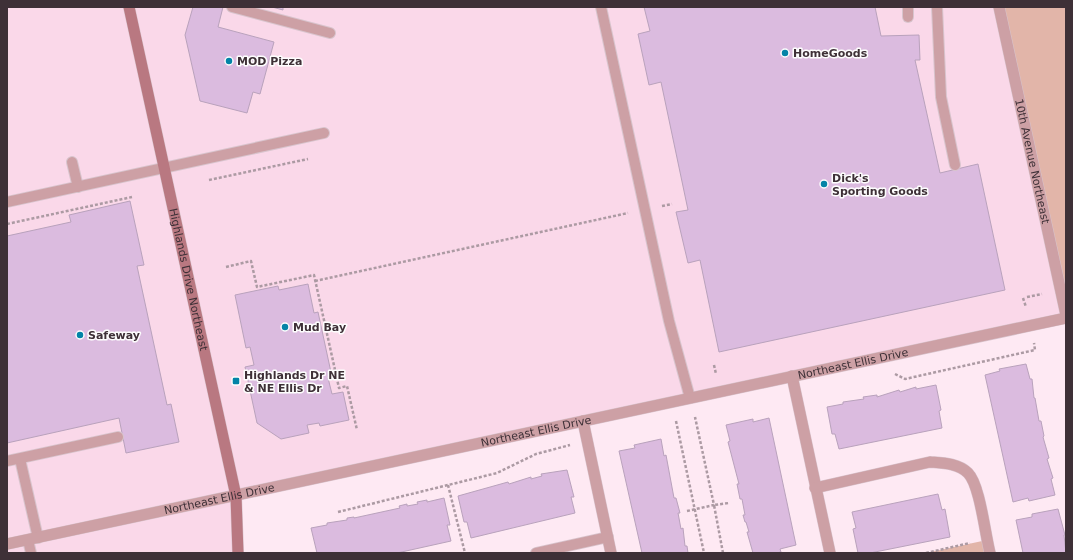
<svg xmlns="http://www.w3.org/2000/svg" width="1073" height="560" viewBox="0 0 1073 560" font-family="'DejaVu Sans',sans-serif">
	<rect width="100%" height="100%" fill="#fee9f3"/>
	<!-- built -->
	<polygon fill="#fad8e9" points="7,7 999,7 1066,315 236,496 238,553 7,553"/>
	<!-- green -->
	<g fill="#e2b5a9">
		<polygon points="999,7 1066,7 1066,315"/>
		<polygon points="987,540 990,553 926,553"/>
	</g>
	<!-- building -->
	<g fill="#dbbbdf" stroke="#b9a2bc">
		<polygon points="193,7 223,7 218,27 274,42 260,94 253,92 247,113 200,101 185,35"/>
		<polygon points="272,7 283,7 283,10"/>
		<polygon points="644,7 875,7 881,36 919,35 920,60 915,60 940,173 978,164 1005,290 719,352 700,260 688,263 676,212 688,210 661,82 649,85 638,34 650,31"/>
		<polygon points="130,201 144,265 137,266 167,405 171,404 179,442 126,453 119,418 7,443 7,236 71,222 69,215"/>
		<polygon points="308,284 314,313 318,312 332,377 328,378 332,394 343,392 349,420 320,426 319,423 307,425 309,433 281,439 257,423 245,367 254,365 250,347 246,348 235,295 278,286 279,290"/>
		<polygon points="1026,364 1030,379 1032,379 1034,398 1035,398 1039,421 1041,421 1044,436 1043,437 1049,458 1047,459 1053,478 1051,479 1055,495 1029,501 1028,498 1013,502 985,375 1000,371 999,369"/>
		<polygon points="936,385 941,410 939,411 942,428 839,449 835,434 832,434 827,407 843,404 843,402 864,399 863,397 877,395 877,397 899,390 900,392 916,387 916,389"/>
		<polygon points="769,418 796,545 780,549 781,552 776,553 753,553 747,532 749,532 746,522 745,522 743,515 745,515 742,499 740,499 737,484 739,484 728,442 730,441 726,425 753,419 753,422"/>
		<polygon points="661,439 664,456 666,455 674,498 676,498 680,513 678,513 681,529 683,528 685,546 687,546 688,553 642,553 619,451 635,448 634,445"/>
		<polygon points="567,470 574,497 571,497 575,513 471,538 467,522 464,522 458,496 508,482 509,484 531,477 531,479 542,476 541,474"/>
		<polygon points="938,494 942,510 945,509 950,537 870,553 858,553 853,529 856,528 852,512"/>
		<polygon points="444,498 450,525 447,525 451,541 397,553 317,553 311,528 327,525 327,523 347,520 347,518 354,517 354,518 400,508 399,506 407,504 407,506 418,504 417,502 427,500 427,502"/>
		<polygon points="1058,509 1065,535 1064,535 1066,553 1023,553 1016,520 1032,517 1032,514"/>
	</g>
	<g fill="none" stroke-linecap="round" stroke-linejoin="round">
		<!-- service casing -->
		<g stroke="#d8c4cd" stroke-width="12">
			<g id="service">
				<polyline points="232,7 330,33"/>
				<polyline points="601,7 669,321 690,398"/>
				<polyline points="908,7 908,17"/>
				<polyline points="937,7 941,97 955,165"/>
				<polyline points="72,162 78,187"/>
				<polyline points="7,202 324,133"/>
				<polyline points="20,459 38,538"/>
				<polyline points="7,461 118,437"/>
				<polyline points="28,540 31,553"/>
				<polyline points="536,553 608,537"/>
			</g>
		</g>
		<!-- minor casing -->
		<g stroke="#d8c4cd" stroke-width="12">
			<g id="minor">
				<polyline points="792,376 830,553"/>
				<polyline points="583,421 611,553"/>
				<path d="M815,488L930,462C942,463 958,463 968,473C980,485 985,534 990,553"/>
			</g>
		</g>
		<!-- tertiary casing -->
		<g stroke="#d8c4cd" stroke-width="12">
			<g id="tertiary">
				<path id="s1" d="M999,7L1066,315"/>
				<path id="s2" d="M7,544L1066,318"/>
			</g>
		</g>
		<!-- secondary casing -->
		<g stroke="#d8c4cd" stroke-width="12">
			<g id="secondary">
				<path id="s3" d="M129,7L236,496L238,553"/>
			</g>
		</g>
		<!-- path -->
		<g stroke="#ac9aa3" stroke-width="2.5" stroke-dasharray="3 2" stroke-linecap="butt">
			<polyline points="209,180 308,159"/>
			<polyline points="662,206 672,204"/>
			<polyline points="7,224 132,197"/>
			<polyline points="226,267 251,261 257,287 314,275 339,388 347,386 357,430"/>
			<polyline points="315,281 628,213"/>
			<polyline points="1027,297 1042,294"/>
			<polyline points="1023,298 1026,307"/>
			<polyline points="714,365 716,374"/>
			<polyline points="895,374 905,379 1035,350 1034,343"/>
			<polyline points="676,421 704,553"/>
			<polyline points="448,485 465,553"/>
			<polyline points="687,511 714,505 695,417"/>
			<polyline points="338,512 497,473 536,454 570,445"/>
			<polyline points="723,553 714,505 729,503"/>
			<polyline points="926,553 970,543"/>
		</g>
		<!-- service -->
		<use href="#service" stroke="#cda0a5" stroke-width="10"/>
		<!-- minor -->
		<use href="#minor" stroke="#cda0a5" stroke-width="11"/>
		<!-- tertiary -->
		<use href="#tertiary" stroke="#cda0a5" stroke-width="11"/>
		<!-- secondary -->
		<use href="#secondary" stroke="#b97881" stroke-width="11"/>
	</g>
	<!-- markers -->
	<g fill="#0384a7" stroke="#fdfdfd" stroke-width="1.5">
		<circle cx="785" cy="53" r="4"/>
		<circle cx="229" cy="61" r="4"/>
		<circle cx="824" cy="184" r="4"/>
		<circle cx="285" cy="327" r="4"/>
		<circle cx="80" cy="335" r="4"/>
		<rect x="232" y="377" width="8" height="8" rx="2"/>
	</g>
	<g text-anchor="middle" stroke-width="3" stroke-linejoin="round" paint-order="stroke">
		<!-- poi labels -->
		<g font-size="11" font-weight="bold" fill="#3e3037" stroke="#fdfdfd" text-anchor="start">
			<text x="793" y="57">HomeGoods</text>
			<text x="237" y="65">MOD Pizza</text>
			<text x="832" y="182">Dick's<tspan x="832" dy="13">Sporting Goods</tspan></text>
			<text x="293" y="331">Mud Bay</text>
			<text x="88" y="339">Safeway</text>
			<text x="244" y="379">Highlands Dr NE<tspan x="244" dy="13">&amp; NE Ellis Dr</tspan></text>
		</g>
		<!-- street labels -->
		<g font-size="11" fill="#3e3037" stroke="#fdfdfd">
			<text dy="4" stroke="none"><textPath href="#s1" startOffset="158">10th Avenue Northeast</textPath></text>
			<text dy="4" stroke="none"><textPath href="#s3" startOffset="279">Highlands Drive Northeast</textPath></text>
			<text dy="4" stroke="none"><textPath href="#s2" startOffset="865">Northeast Ellis Drive</textPath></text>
			<text dy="4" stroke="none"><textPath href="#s2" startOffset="541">Northeast Ellis Drive</textPath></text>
			<text dy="4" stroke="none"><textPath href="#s2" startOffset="217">Northeast Ellis Drive</textPath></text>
		</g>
	</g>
	<!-- border -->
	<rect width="1073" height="560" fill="none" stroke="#3e3037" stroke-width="16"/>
</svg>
